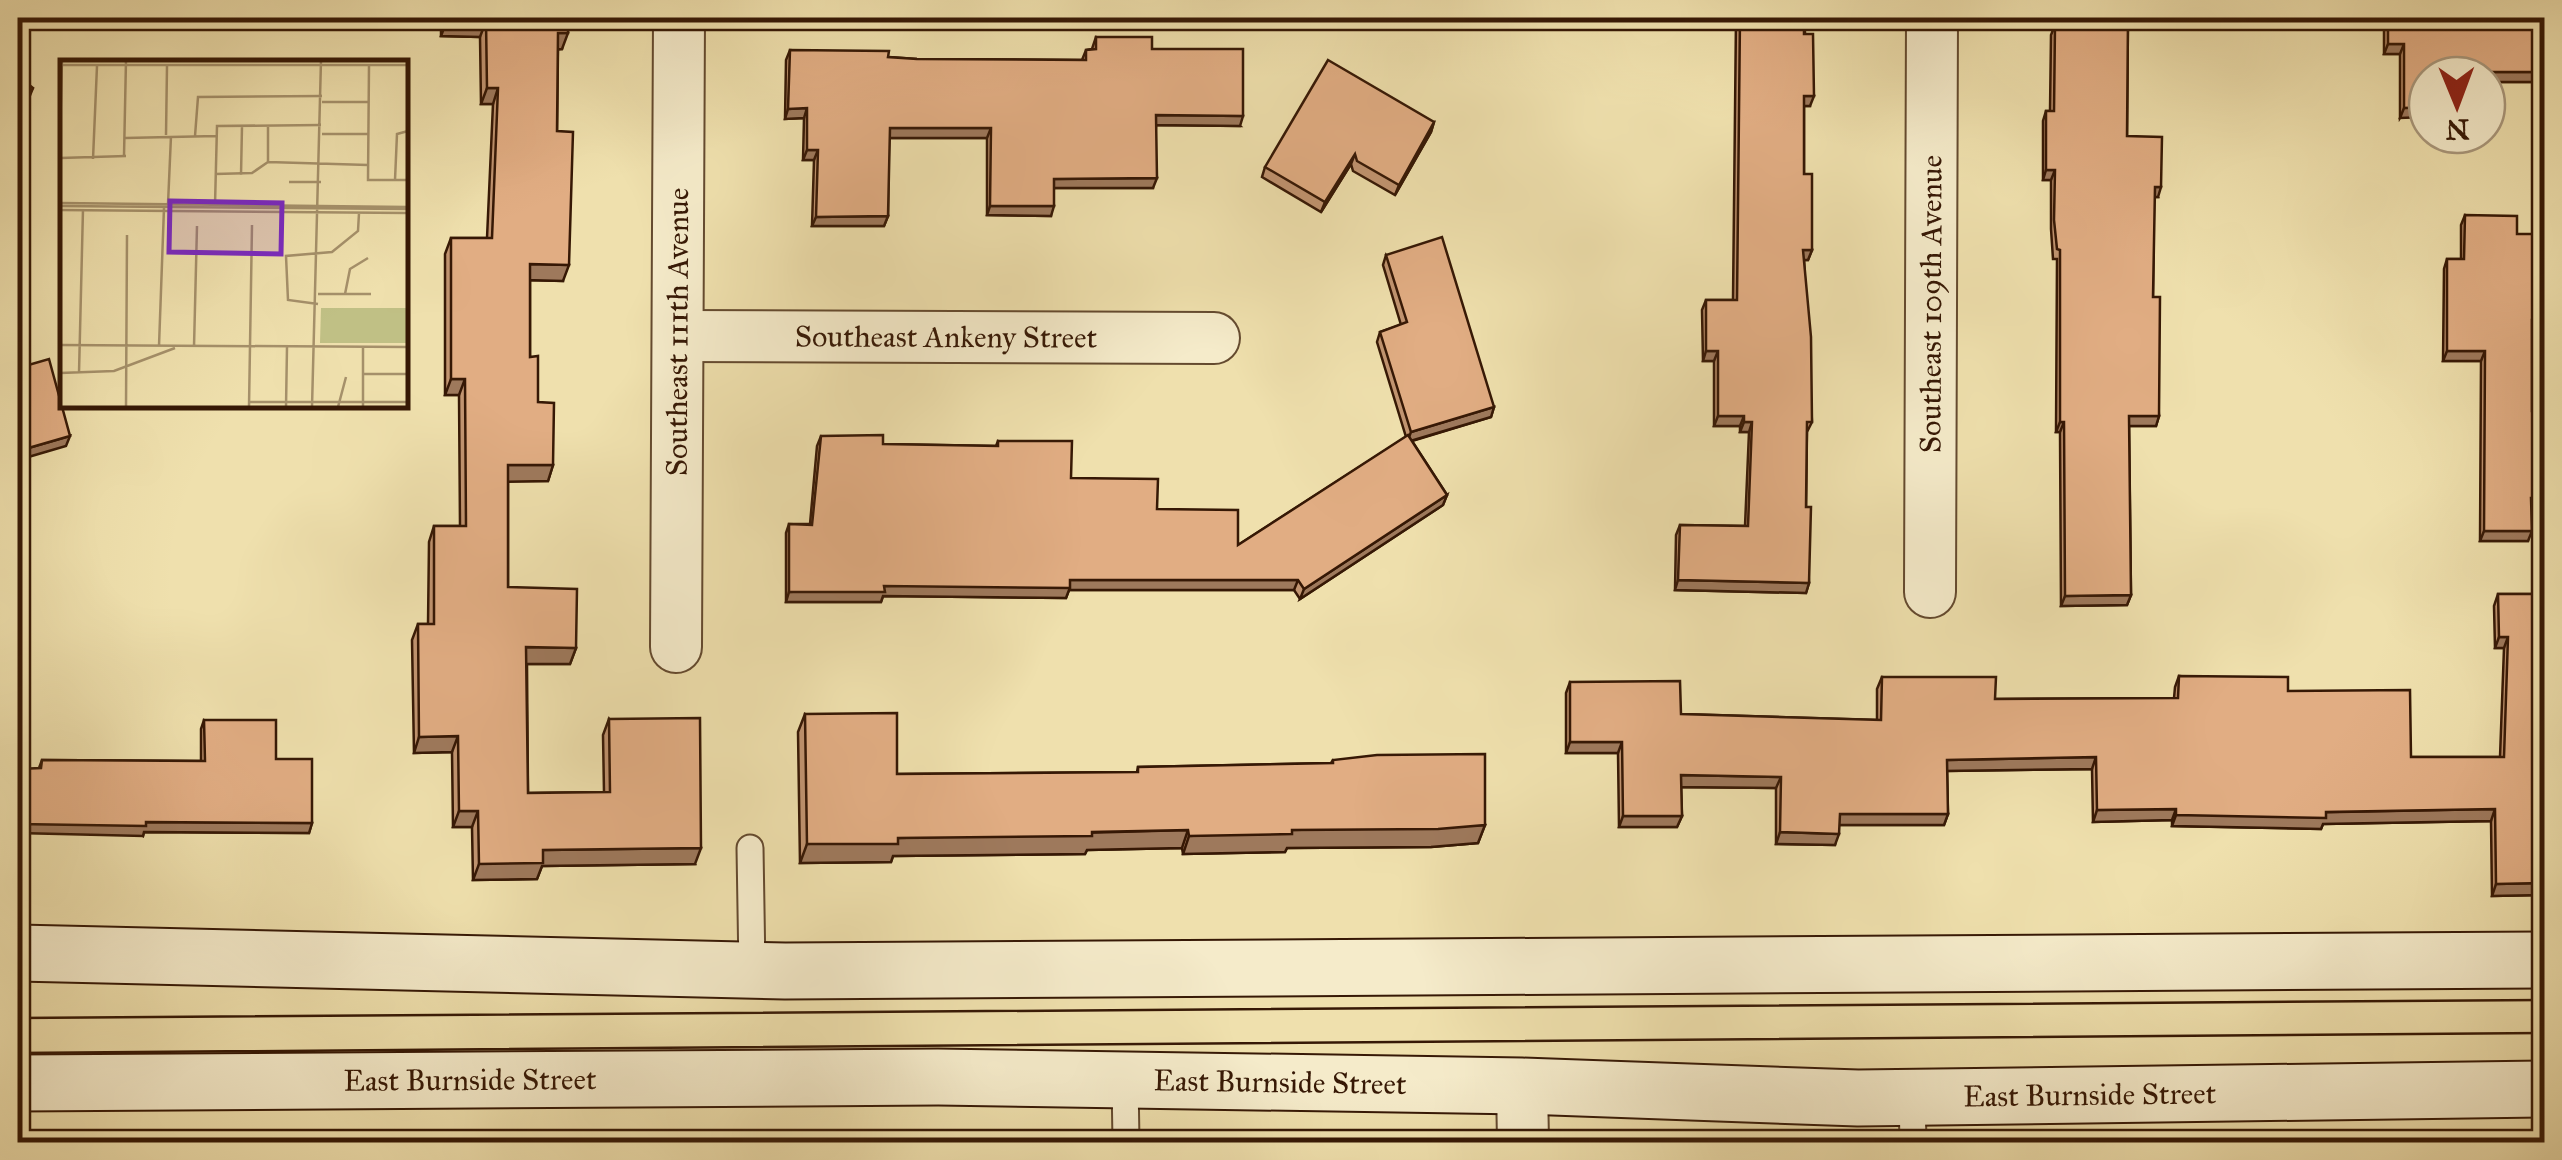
<svg xmlns="http://www.w3.org/2000/svg" width="2562" height="1160" viewBox="0 0 2562 1160" font-family="'IM FELL Great Primer',serif">
	<rect width="100%" height="100%" fill="#efe0ad"/>
	<filter id="stains"><feTurbulence type="fractalNoise" baseFrequency=".002" numOctaves="4"/><feColorMatrix values="0 0 0 0 .2 0 0 0 0 .09 0 0 0 0 .02 0 0 0 .5 -.17"/></filter>
	<radialGradient id="worn" r=".72"><stop offset=".6" stop-color="#630" stop-opacity="0"/><stop offset="1" stop-color="#630" stop-opacity=".3"/></radialGradient>
	<g fill="none" stroke-linecap="round" stroke-linejoin="round">
		<!-- lane casing -->
		<g stroke="#644a2f" stroke-width="29">
			<g id="lane">
				<polyline points="750,848 752,970"/>
				<polyline points="1125,1080 1126,1142"/>
				<polyline points="1912,1098 1913,1142"/>
			</g>
		</g>
		<!-- street casing -->
		<g stroke="#644a2f" stroke-width="54">
			<g id="street">
				<path id="s1" d="M678,336L1214,338"/>
				<path id="s2" d="M1930,592L1932,18"/>
				<path id="s3" d="M676,647L679,18"/>
				<polyline points="1522,1086 1523,1142"/>
			</g>
		</g>
		<!-- secondary casing -->
		<g stroke="#361805" stroke-width="59">
			<g id="secondary">
				<polyline points="18,953 785,971 2544,960"/>
				<path id="s4" d="M18,1083L938,1077L1522,1086L1858,1098L2544,1089"/>
			</g>
		</g>
		<!-- lane -->
		<use href="#lane" stroke="#f5ebca" stroke-width="25"/>
		<!-- street -->
		<use href="#street" stroke="#f5ebca" stroke-width="50"/>
		<!-- secondary -->
		<use href="#secondary" stroke="#f5ebca" stroke-width="55"/>
		<!-- tram -->
		<g stroke="#361805" stroke-width="2.5">
			<polyline points="18,1018 2544,1000"/>
			<polyline points="18,1053 2544,1033"/>
		</g>
	</g>
	<!-- wall -->
	<g fill="#c29571" stroke="#361805" stroke-width="2.5">
		<polygon points="441,18 568,18 562,49 558,49 557,131 563,281 530,280 530,357 538,402 553,465 548,481 508,481 508,587 576,648 570,664 527,664 528,793 604,792 603,735 609,719 695,864 542,866 537,879 473,880 472,827 453,827 452,752 414,753 412,640 418,624 428,624 429,542 434,526 460,526 459,395 445,395 445,254 451,238 487,238 493,104 481,104 480,37 441,36"/>
		<polygon points="1736,18 1804,18 1810,106 1804,106 1804,174 1812,250 1808,260 1804,260 1812,422 1807,432 1806,507 1809,583 1806,593 1675,590 1676,535 1680,525 1745,526 1749,432 1740,432 1740,426 1714,426 1714,361 1703,361 1702,310 1706,300 1733,300"/>
		<polygon points="2061,18 2128,18 2127,136 2158,197 2154,197 2153,297 2159,416 2156,426 2129,426 2131,595 2127,605 2061,606 2060,432 2056,432 2057,259 2053,259 2051,229 2051,180 2043,180 2043,121 2046,111 2050,111 2051,35 2055,25 2060,25"/>
		<polygon points="2384,18 2544,18 2544,82 2487,82 2427,75 2400,118 2400,54 2384,54"/>
		<polygon points="1096,37 1152,49 1240,126 1156,125 1153,188 1054,188 1051,216 987,215 987,138 889,138 888,216 884,226 812,226 814,160 803,160 804,118 785,119 786,60 790,50 917,59 1082,60 1086,50 1092,49"/>
		<polygon points="1434,122 1431,132 1395,195 1353,171 1351,164 1321,212 1262,177 1265,167"/>
		<polygon points="2465,215 2517,234 2544,330 2532,330 2532,411 2544,411 2544,507 2531,508 2528,541 2480,541 2481,361 2443,361 2444,269 2447,259 2461,259 2461,225"/>
		<polygon points="1386,255 1494,407 1491,417 1412,441 1447,495 1443,505 1300,599 1294,590 1069,590 1066,598 883,596 881,602 786,602 786,533 789,524 810,524 817,446 821,436 883,444 996,446 998,441 1071,478 1157,509 1238,545 1406,437 1377,342 1380,332 1401,325 1383,265"/>
		<polygon points="2498,594 2544,594 2544,895 2492,896 2491,821 2323,824 2321,829 2172,826 2172,820 2093,822 2092,769 1947,771 1948,814 1944,825 1839,825 1835,845 1776,844 1776,788 1681,787 1682,816 1677,827 1619,827 1618,753 1566,753 1566,693 1570,682 1681,714 1877,720 1877,689 1882,677 1995,699 2174,698 2175,687 2179,676 2288,691 2411,757 2500,757 2504,648 2495,648 2494,606"/>
		<polygon points="805,714 897,774 1137,772 1138,767 1331,763 1333,760 1485,825 1478,843 1431,847 1287,848 1285,852 1183,854 1182,848 1087,850 1085,854 893,856 891,862 800,863 798,732"/>
		<polygon points="204,720 276,759 312,823 309,833 144,832 143,836 39,768 42,760 201,761 201,729"/>
	</g>
	<!-- shaded-wall -->
	<g fill="#9e795c" stroke="#361805" stroke-width="2.5">
		<polygon points="447,20 486,21 480,37 441,36"/>
		<polygon points="558,33 568,33 562,49 552,50"/>
		<polygon points="2388,44 2404,44 2400,54 2384,54"/>
		<polygon points="2456,72 2544,72 2544,82 2487,82 2487,75 2455,75"/>
		<polygon points="33,88 29,98 18,113 18,108"/>
		<polygon points="487,88 498,88 493,104 481,104"/>
		<polygon points="1804,96 1814,96 1810,106 1800,106"/>
		<polygon points="2427,107 2427,117 2400,118 2404,108"/>
		<polygon points="807,108 804,118 785,119 788,109"/>
		<polygon points="1156,115 1243,116 1240,126 1152,125"/>
		<polygon points="1434,122 1431,132 1395,195 1399,185"/>
		<polygon points="890,128 991,128 987,138 886,138"/>
		<polygon points="807,150 818,150 814,160 803,160"/>
		<polygon points="1355,154 1351,164 1321,212 1325,202"/>
		<polygon points="2046,170 2055,170 2051,180 2043,180"/>
		<polygon points="1157,178 1153,188 1051,188 1054,179"/>
		<polygon points="2155,187 2161,187 2158,197 2151,197"/>
		<polygon points="990,206 1054,206 1051,216 987,215"/>
		<polygon points="888,216 884,226 812,226 816,217"/>
		<polygon points="1803,250 1812,250 1808,260 1799,260"/>
		<polygon points="530,264 569,265 563,281 524,280"/>
		<polygon points="2532,320 2544,320 2544,330 2529,329"/>
		<polygon points="1706,351 1718,351 1714,361 1703,361"/>
		<polygon points="2447,351 2485,351 2481,361 2443,361"/>
		<polygon points="451,379 465,379 459,395 445,395"/>
		<polygon points="1494,407 1491,417 1407,442 1411,432"/>
		<polygon points="1718,416 1744,416 1740,426 1714,426"/>
		<polygon points="2129,416 2159,416 2156,426 2125,426"/>
		<polygon points="1744,422 1752,422 1749,432 1740,432"/>
		<polygon points="2060,422 2064,422 2060,432 2056,432"/>
		<polygon points="70,436 66,446 18,460 18,451"/>
		<polygon points="508,465 553,465 548,481 502,482"/>
		<polygon points="1447,495 1443,505 1300,599 1304,589"/>
		<polygon points="2531,498 2544,498 2544,508 2528,508"/>
		<polygon points="2484,531 2532,531 2528,541 2480,541"/>
		<polygon points="1070,580 1298,580 1294,590 1069,590 1066,598 883,596 881,602 786,602 789,592 884,586"/>
		<polygon points="1678,580 1809,583 1806,593 1675,590"/>
		<polygon points="2131,595 2127,605 2061,606 2065,596"/>
		<polygon points="2499,637 2508,637 2504,648 2495,648"/>
		<polygon points="526,647 576,648 570,664 521,664"/>
		<polygon points="458,736 452,752 414,753 419,737"/>
		<polygon points="1570,742 1622,742 1618,753 1566,753"/>
		<polygon points="2096,757 2092,769 1943,771 1947,760"/>
		<polygon points="1681,775 1781,777 1776,788 1677,787"/>
		<polygon points="2176,809 2172,820 2093,822 2097,810"/>
		<polygon points="2495,809 2491,821 2323,824 2321,829 2172,826 2176,815"/>
		<polygon points="459,811 478,811 472,827 453,827"/>
		<polygon points="1840,814 1948,814 1944,825 1836,825"/>
		<polygon points="1623,816 1682,816 1677,827 1619,827"/>
		<polygon points="146,822 312,823 309,833 144,832 143,836 18,833 18,824"/>
		<polygon points="1485,825 1478,843 1431,847 1287,848 1285,852 1183,854 1189,836 1292,830"/>
		<polygon points="1188,830 1182,848 1087,850 1085,854 893,856 891,862 800,863 807,844 898,838"/>
		<polygon points="1780,832 1839,834 1835,845 1776,844"/>
		<polygon points="701,848 695,864 542,866 537,879 473,880 479,864 543,850"/>
		<polygon points="2544,883 2544,895 2492,896 2496,884"/>
	</g>
	<!-- building -->
	<g fill="#e1ad83" stroke="#361805" stroke-width="2.5">
		<polygon points="447,18 568,18 568,33 558,33 557,131 573,132 569,265 530,264 530,357 538,356 538,402 554,403 553,465 508,465 508,587 577,589 576,648 526,647 528,793 610,792 609,719 700,718 701,848 543,850 543,863 479,864 478,811 459,811 458,736 419,737 418,624 434,624 434,526 466,526 465,379 451,379 451,238 492,238 498,88 487,88 486,21 447,20"/>
		<polygon points="1740,18 1804,18 1804,34 1813,34 1814,96 1804,96 1804,174 1812,174 1812,250 1803,250 1811,337 1812,422 1807,422 1806,507 1811,507 1809,583 1678,580 1680,525 1748,526 1752,422 1744,422 1744,416 1718,416 1718,351 1706,351 1706,300 1737,300"/>
		<polygon points="2064,18 2128,18 2127,136 2162,137 2161,187 2155,187 2153,297 2160,297 2159,416 2129,416 2131,595 2065,596 2064,422 2060,422 2060,250 2057,249 2054,220 2055,170 2046,170 2046,111 2054,111 2055,25 2063,25"/>
		<polygon points="2388,18 2544,18 2544,72 2456,72 2456,75 2427,75 2427,107 2404,108 2404,44 2388,44"/>
		<polygon points="1096,37 1152,37 1152,49 1243,49 1243,116 1156,115 1157,178 1054,179 1054,206 990,206 991,128 890,128 888,216 816,217 818,150 807,150 807,108 788,109 790,50 889,51 888,57 917,59 1086,60 1086,50 1096,49"/>
		<polygon points="1328,60 1434,122 1399,185 1357,161 1355,154 1325,202 1265,167"/>
		<polygon points="18,76 33,88 18,108"/>
		<polygon points="2465,215 2517,216 2517,234 2544,234 2544,320 2532,320 2532,411 2544,411 2544,498 2531,498 2532,531 2484,531 2485,351 2447,351 2447,259 2464,259"/>
		<polygon points="1442,237 1494,407 1411,432 1380,332 1407,322 1386,255"/>
		<polygon points="49,359 70,436 18,451 18,368"/>
		<polygon points="883,435 883,444 998,446 998,441 1072,441 1071,478 1158,479 1157,509 1238,510 1238,545 1408,435 1447,495 1304,589 1298,580 1070,580 1070,588 884,586 885,592 789,592 789,524 812,525 821,436"/>
		<polygon points="2498,594 2544,594 2544,883 2496,884 2495,809 2326,812 2326,818 2176,815 2176,809 2097,810 2096,757 1947,760 1948,814 1840,814 1839,834 1780,832 1781,777 1681,775 1682,816 1623,816 1622,742 1570,742 1570,682 1680,681 1681,714 1881,720 1882,677 1996,677 1995,699 2178,698 2179,676 2288,677 2288,691 2410,690 2411,757 2504,757 2508,637 2499,637"/>
		<polygon points="897,713 897,774 1138,772 1138,767 1333,763 1333,760 1377,755 1485,754 1485,825 1438,829 1292,830 1292,834 1189,836 1188,830 1092,832 1092,836 898,838 898,844 807,844 805,714"/>
		<polygon points="204,720 276,720 276,759 312,759 312,823 146,822 146,826 18,824 18,769 41,768 42,760 205,761"/>
		<polygon points="1248,1135 1248,1142 1184,1142 1184,1136"/>
	</g>
	<g text-anchor="middle" stroke-width="8" stroke-linejoin="round" paint-order="stroke">
		<!-- street labels -->
		<g font-size="30" fill="#361805" stroke="#f5ebca">
			<text dy="10" stroke="none"><textPath href="#s2" startOffset="288">Southeast 109th Avenue</textPath></text>
			<text dy="10" stroke="none"><textPath href="#s3" startOffset="315">Southeast 111th Avenue</textPath></text>
			<text dy="10" stroke="none"><textPath href="#s1" startOffset="268">Southeast Ankeny Street</textPath></text>
			<text dy="10" stroke="none"><textPath href="#s4" startOffset="452">East Burnside Street</textPath></text>
			<text dy="10" stroke="none"><textPath href="#s4" startOffset="1262">East Burnside Street</textPath></text>
			<text dy="10" stroke="none"><textPath href="#s4" startOffset="2072">East Burnside Street</textPath></text>
		</g>
	</g>
	<!-- overview -->
	<g transform="translate(60 60)">
		<rect width="348" height="348" fill="#efe0ad"/>
		<path d="M261,248H347V283H260Z" fill="#c0c085"/>
		<path fill="none" stroke="#a5906a" stroke-width="2.5" d="M0,5H348M309,5L308,120H348M262,42H309M262,74H308M106,75L107,6M0,76L2,0M135,76L138,37L262,36M65,78L156,76M64,96L66,0M0,98L66,96M33,99L37,6M208,102V65M155,114L192,113L208,102L308,105M181,115L182,66M335,120L337,74L348,71M229,122H261M0,143L348,147M108,144L111,76M155,145L157,66L261,65M0,146L348,149M0,150L348,153M258,234H311M285,234L290,209L308,198M258,244L228,240L226,196L272,192L298,171L299,153M0,285L348,287M99,286L104,148M134,287L137,166M303,287V347M0,313L54,311L115,288M19,313L23,149M303,314H348M189,342H348M66,347L67,175M189,347L192,165M226,347L227,287M252,347L261,0M278,347L286,317"/>
		<path fill="#7b2cbf" fill-opacity="0.15" stroke="#7b2cbf" stroke-width="5" d="M110,141L222,143L221,194L109,192Z"/>
		<rect width="348" height="348" fill="none" stroke="#361805" stroke-width="5"/>
	</g>
	<!-- margin -->
	<rect width="2562" height="1160" fill="none" stroke="#efe0ad" stroke-width="60"/>
	<rect x="20" y="20" width="2522" height="1120" fill="none" stroke="#361805" stroke-width="5"/>
	<rect x="30" y="30" width="2502" height="1100" fill="none" stroke="#361805" stroke-width="2.5"/>
	<!-- north arrow -->
	<g transform="translate(2457 105) rotate(179)"><circle r="48" fill="#f5ebca" stroke="#a9977b" stroke-width="2.5"/>
	<path d="M0-8L18 38L0 25L-18 38Z" fill="#8f2418"/>
	<text y="-15" font-size="28" font-weight="bold" text-anchor="middle" fill="#361805">N</text>
	</g>
	<rect width="100%" height="100%" filter="url(#stains)"/>
	<rect width="100%" height="100%" fill="url(#worn)"/>
</svg>
